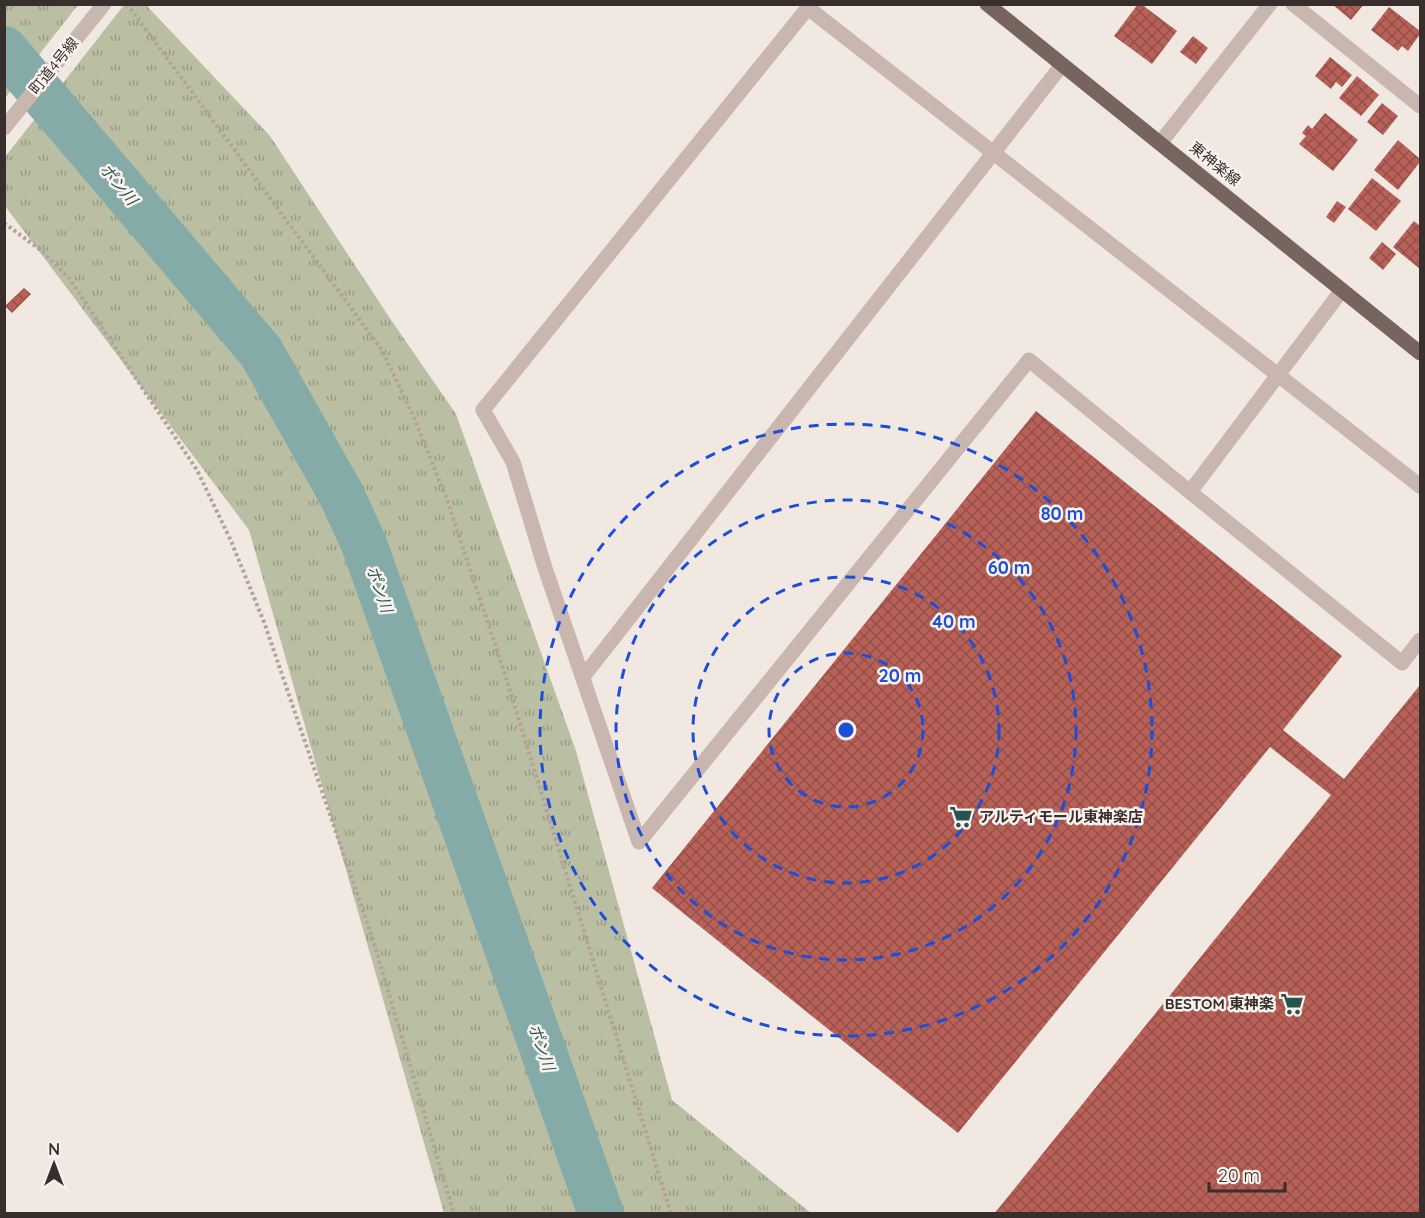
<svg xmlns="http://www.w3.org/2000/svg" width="1425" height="1218" viewBox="0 0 1425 1218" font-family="Quicksand,'Noto Sans JP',sans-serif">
	<defs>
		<pattern id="grass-tufts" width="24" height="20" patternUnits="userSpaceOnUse" patternTransform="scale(1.5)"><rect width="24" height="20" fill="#babfa3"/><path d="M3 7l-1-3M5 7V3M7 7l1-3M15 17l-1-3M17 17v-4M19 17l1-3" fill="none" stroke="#989c85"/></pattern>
		<pattern id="building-cross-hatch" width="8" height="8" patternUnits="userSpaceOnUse" patternTransform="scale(1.5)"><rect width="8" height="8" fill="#b86158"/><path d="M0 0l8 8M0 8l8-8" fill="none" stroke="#975049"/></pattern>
	</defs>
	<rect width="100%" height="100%" fill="#f1e8e2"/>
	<!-- grass -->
	<g fill="url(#grass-tufts)">
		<polygon points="5,4 78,5 5,98 4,5"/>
		<polygon points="124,5 146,5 270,136 389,317 456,414 576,751 672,1100 811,1213 444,1213 249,530 5,206 5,157"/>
	</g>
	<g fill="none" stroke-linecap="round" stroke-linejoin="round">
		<!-- river -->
		<polyline stroke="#84aba7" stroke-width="46" points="4,49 261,352 341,494 364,544 601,1214"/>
	</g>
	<!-- building -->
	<g fill="url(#building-cross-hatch)">
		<polygon points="1138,4 1141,4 1177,31 1152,64 1114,36"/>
		<polygon points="1332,4 1364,4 1351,20"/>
		<polygon points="1389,7 1420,31 1420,34 1408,51 1402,46 1398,51 1371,30"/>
		<polygon points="1193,36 1208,48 1196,64 1180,52"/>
		<polygon points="1330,57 1352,75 1342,87 1336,82 1331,89 1315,76"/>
		<polygon points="1357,76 1379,95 1361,116 1339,98"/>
		<polygon points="1382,103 1398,116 1383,135 1367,122"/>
		<polygon points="1325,113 1358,140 1333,171 1299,144 1306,136 1302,133 1308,125 1312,129"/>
		<polygon points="1398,140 1420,159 1420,162 1398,190 1374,170"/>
		<polygon points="1372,178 1401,201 1376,231 1348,209"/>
		<polygon points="1337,201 1346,207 1334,223 1326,217"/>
		<polygon points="1414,221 1420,226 1420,269 1393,247"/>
		<polygon points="1382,242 1396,254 1383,270 1369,258"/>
		<polygon points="24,288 31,294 12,313 5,306"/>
		<polygon points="1036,411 1342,656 1283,730 1344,779 1420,685 1420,1214 994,1214 1331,795 1270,747 958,1133 652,888"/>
	</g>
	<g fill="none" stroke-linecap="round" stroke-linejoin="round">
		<!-- path -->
		<g stroke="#b4a199" stroke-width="4" stroke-dasharray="3 3" stroke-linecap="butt">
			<polyline points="127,4 382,350 415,420 446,497 502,665 671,1214"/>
			<polyline points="4,223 42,251 69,278 197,470 231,541 264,622 374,943 454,1214"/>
		</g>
		<!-- minor -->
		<g stroke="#c8b6af" stroke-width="15">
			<polyline points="811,4 483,410 513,462 545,568 639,842 1029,360 1190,492 1342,290"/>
			<polyline points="1293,4 1420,106"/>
			<polyline points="808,8 1420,486"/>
			<polyline points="4,128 104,4"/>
			<polyline points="1160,143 1270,4"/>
			<polyline points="1190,492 1402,663 1420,640"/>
			<polyline points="583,677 1062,65"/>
		</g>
		<!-- major -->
		<polyline stroke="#78645f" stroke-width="15" points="987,4 1420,353"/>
	</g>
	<!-- distance rings -->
	<g fill="none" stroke="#1d4ed8" stroke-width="3" stroke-dasharray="10 8">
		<circle cx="846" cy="730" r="77"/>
		<circle cx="846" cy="730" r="153"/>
		<circle cx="846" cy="730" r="230"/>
		<circle cx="846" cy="730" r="306"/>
	</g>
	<!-- icons -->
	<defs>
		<g id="supermarket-bare" transform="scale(1.8)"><path d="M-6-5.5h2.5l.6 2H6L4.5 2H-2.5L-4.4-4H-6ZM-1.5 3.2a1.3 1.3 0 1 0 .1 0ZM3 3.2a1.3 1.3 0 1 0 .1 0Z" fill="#265551" stroke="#f9f2ee" stroke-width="2.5" paint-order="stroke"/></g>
	</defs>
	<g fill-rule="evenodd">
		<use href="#supermarket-bare" x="961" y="817"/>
		<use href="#supermarket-bare" x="1292" y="1004"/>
	</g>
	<g text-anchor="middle" stroke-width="5" stroke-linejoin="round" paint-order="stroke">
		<!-- street labels -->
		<g font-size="15" fill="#382e2c" stroke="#f9f2ee">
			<text transform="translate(54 66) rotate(-51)" y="5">町道4号線</text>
			<text transform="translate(1215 164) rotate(39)" y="5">東神楽線</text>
		</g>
		<!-- poi labels -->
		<g font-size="15" font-weight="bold" fill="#382e2c" stroke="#f9f2ee" text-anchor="start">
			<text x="979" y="822">アルティモール東神楽店</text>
			<text x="1274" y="1009" text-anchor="end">BESTOM 東神楽</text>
		</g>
		<!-- water labels -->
		<g font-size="16" font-style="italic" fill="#265551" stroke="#f9f2ee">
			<text transform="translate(119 184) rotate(50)" y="6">ポン川</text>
			<text transform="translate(380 589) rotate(71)" y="6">ポン川</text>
			<text transform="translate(542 1047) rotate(71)" y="6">ポン川</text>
		</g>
	</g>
	<circle cx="846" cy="730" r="9" fill="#1d4ed8" stroke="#f9f2ee" stroke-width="3"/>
	<g font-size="18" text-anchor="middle" font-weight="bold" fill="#1d4ed8" stroke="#f9f2ee" stroke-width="5" stroke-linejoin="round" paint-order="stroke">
		<text x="1062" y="520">80 m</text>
		<text x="1009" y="574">60 m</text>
		<text x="954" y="628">40 m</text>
		<text x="900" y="682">20 m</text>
	</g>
	<!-- border -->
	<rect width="1425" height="1218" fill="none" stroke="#382e2c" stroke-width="12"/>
	<!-- north arrow -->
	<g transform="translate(54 1164)" stroke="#f9f2ee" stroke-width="4.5" paint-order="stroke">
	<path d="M0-4.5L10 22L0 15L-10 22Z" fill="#382e2c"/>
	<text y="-9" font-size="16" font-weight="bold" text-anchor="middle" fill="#382e2c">N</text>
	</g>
	<!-- scale -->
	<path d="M1209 1182v9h76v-9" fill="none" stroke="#382e2c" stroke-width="3"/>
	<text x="1218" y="1182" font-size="18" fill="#382e2c" stroke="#f9f2ee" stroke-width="4.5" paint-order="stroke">20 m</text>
</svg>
